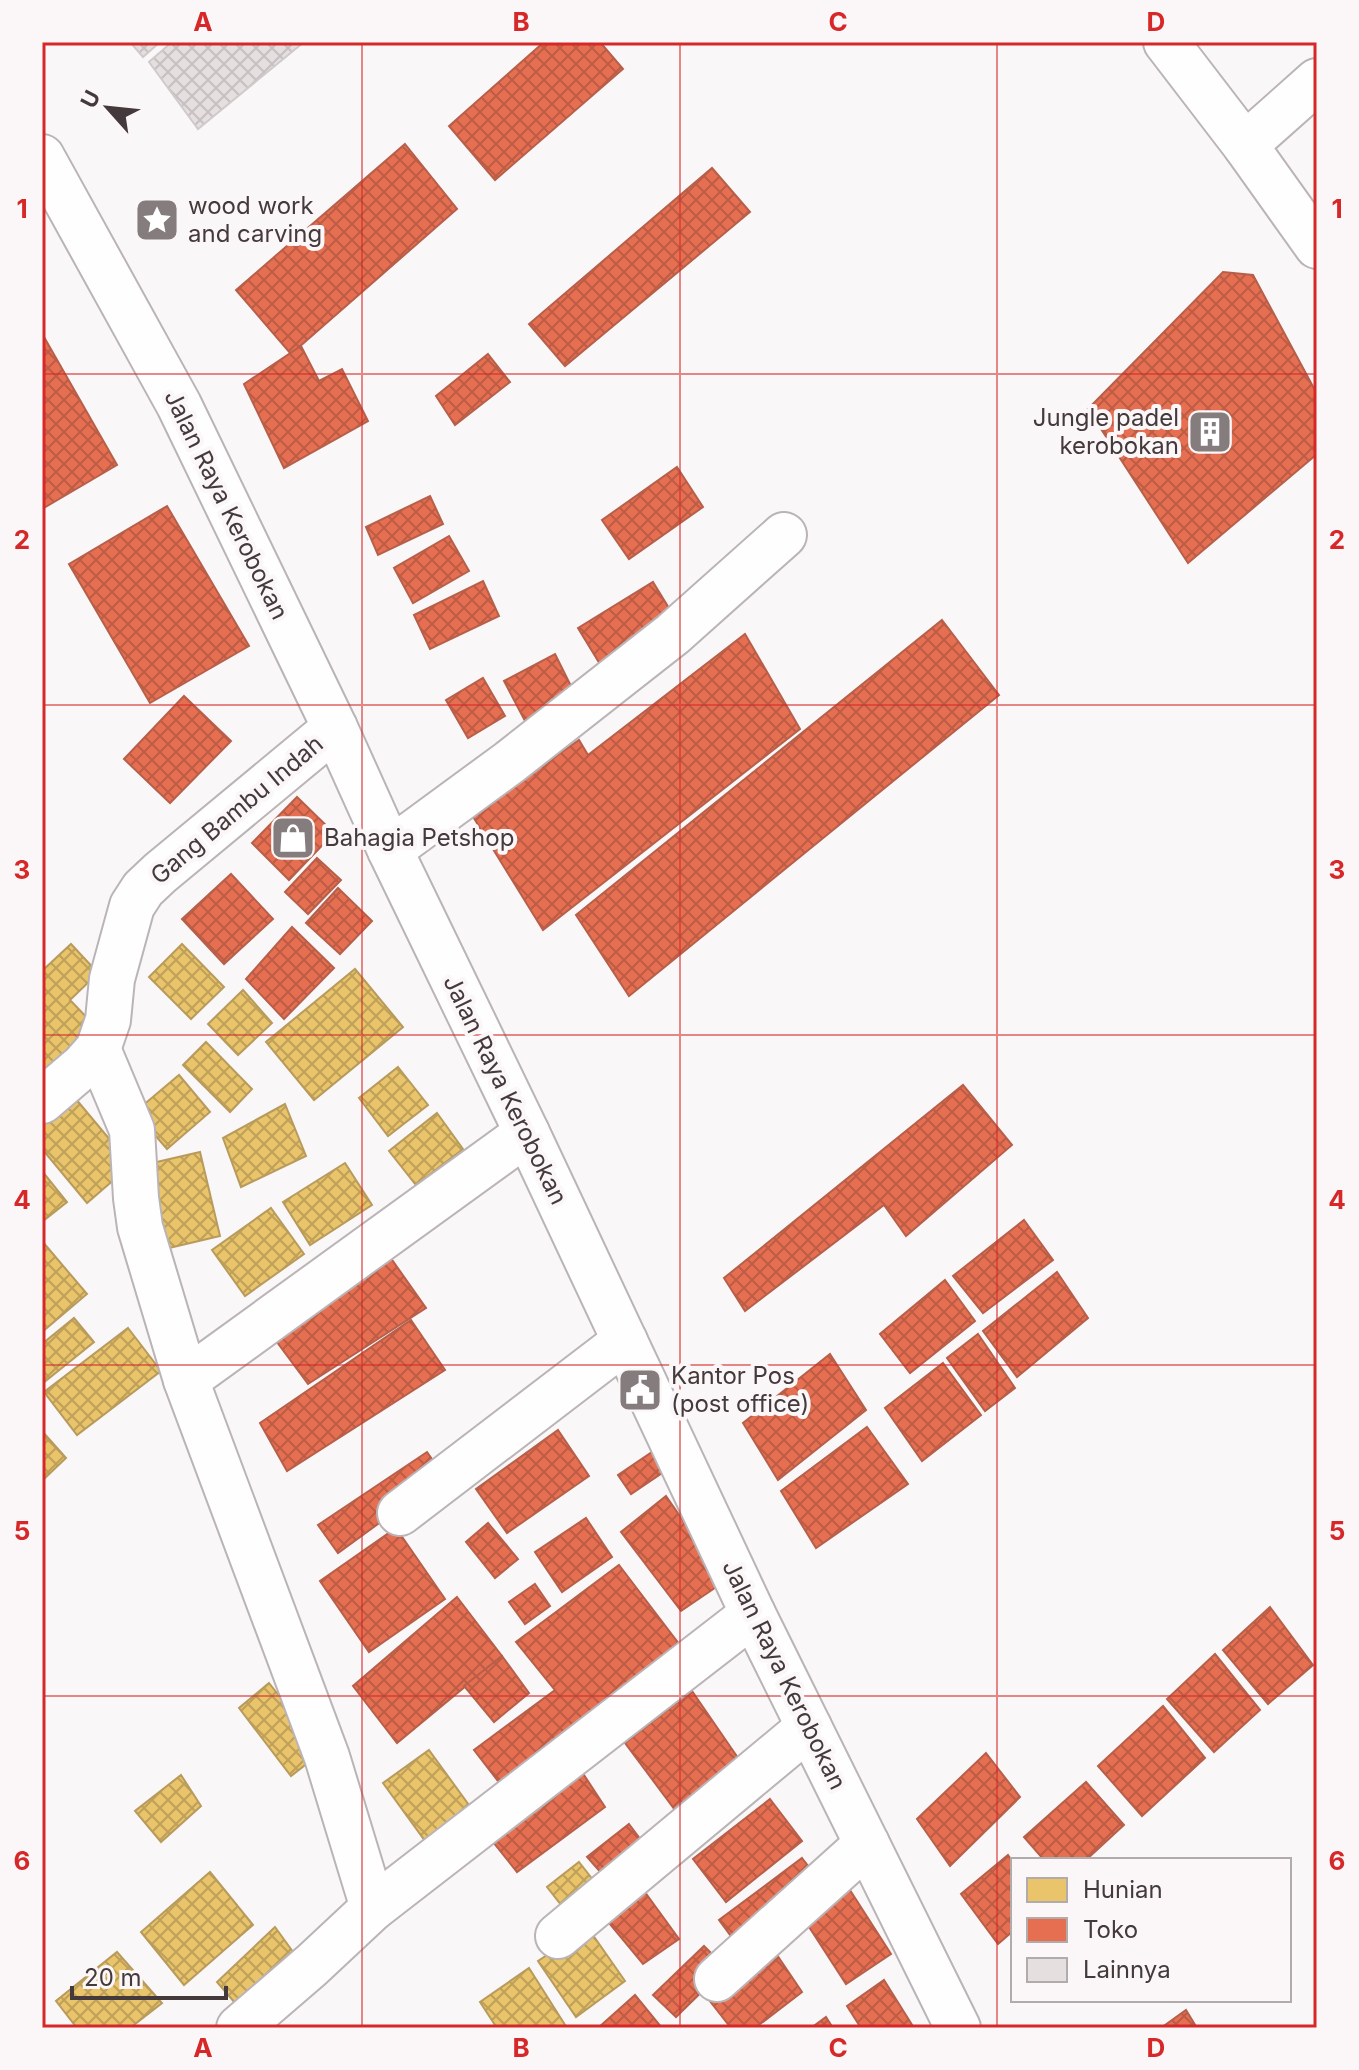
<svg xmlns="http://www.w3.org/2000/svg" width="1359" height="2070" viewBox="0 0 1359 2070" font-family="Inter,sans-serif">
	<defs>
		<pattern id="homes-cross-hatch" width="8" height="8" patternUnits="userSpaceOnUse" patternTransform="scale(2)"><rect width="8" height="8" fill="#e9c46a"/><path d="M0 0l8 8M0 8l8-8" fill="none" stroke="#bea058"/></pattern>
		<pattern id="shops-cross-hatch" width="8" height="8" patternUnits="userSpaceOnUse" patternTransform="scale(2)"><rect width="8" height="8" fill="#e76f51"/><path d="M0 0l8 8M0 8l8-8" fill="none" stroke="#bd5c44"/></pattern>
		<pattern id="building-cross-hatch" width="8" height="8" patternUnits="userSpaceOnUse" patternTransform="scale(2)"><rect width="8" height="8" fill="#e5dfe0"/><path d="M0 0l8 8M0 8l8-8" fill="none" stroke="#c6c0c1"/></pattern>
	</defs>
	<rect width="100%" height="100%" fill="#faf7f8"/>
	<!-- homes -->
	<g fill="url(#homes-cross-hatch)" stroke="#b89b5c" stroke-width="2">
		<polygon points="71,944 98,973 70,1000 94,1025 45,1074 42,1070 42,971"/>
		<polygon points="182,944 224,987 191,1019 149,977"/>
		<polygon points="355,969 403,1027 314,1100 266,1042"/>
		<polygon points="243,990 272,1023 238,1055 208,1024"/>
		<polygon points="206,1042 252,1089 230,1112 183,1065"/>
		<polygon points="398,1067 428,1105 388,1136 359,1098"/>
		<polygon points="179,1075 210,1112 167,1149 135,1112"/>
		<polygon points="75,1098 131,1165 87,1203 42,1149 42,1126"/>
		<polygon points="285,1104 306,1156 241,1187 223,1138"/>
		<polygon points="437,1113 463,1149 416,1185 389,1151"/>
		<polygon points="200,1152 220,1236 169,1248 148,1164"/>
		<polygon points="345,1163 372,1205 310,1245 283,1202"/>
		<polygon points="42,1171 67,1202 42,1222"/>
		<polygon points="271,1208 304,1254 245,1296 212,1250"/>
		<polygon points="42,1241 87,1294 42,1332"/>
		<polygon points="74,1318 94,1342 42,1384 42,1344"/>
		<polygon points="128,1328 161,1371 77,1435 44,1392"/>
		<polygon points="42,1431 66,1458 42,1481"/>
		<polygon points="269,1683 323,1751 291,1776 239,1708"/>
		<polygon points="429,1750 474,1812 428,1845 383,1783"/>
		<polygon points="181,1775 201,1806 161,1842 135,1811"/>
		<polygon points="579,1862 601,1890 569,1915 547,1887"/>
		<polygon points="210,1872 253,1925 184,1985 141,1932"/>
		<polygon points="275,1927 304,1967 248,2018 217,1982"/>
		<polygon points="588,1928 625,1981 576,2017 538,1961"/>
		<polygon points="117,1952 162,2003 130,2028 77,2028 56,2001"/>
		<polygon points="529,1968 567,2028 497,2028 480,2002"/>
	</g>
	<!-- shops -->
	<g fill="url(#shops-cross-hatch)" stroke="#b65f4a" stroke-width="2">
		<polygon points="544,42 600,42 623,69 495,180 449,126"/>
		<polygon points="405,144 457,209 291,354 236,290"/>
		<polygon points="712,168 750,212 565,366 529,324"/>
		<polygon points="1223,272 1253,275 1317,394 1317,454 1188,563 1088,409"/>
		<polygon points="44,337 117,465 42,509 42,338"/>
		<polygon points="301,346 319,381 342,369 368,421 284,468 244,384"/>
		<polygon points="488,354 510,382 455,425 436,396"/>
		<polygon points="677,467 703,507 629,559 602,520"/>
		<polygon points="430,496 443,524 378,555 366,527"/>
		<polygon points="167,506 249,646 150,703 69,564"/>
		<polygon points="449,536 469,571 413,603 394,568"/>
		<polygon points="483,581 499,616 430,649 414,615"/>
		<polygon points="653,582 675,618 600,664 578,628"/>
		<polygon points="942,620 999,695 629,996 576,915"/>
		<polygon points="745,634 800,729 543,930 472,815 579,740 588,755"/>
		<polygon points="555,654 575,694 525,721 504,681"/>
		<polygon points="483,678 505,716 468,738 446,700"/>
		<polygon points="184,696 231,741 170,803 124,759"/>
		<polygon points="297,797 334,833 289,880 252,843"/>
		<polygon points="317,858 341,880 308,914 285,892"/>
		<polygon points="231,874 273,919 224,964 182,919"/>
		<polygon points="338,888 372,921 340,954 306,923"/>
		<polygon points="292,927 334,968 284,1019 246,979"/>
		<polygon points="963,1085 1012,1145 906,1236 884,1205 745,1311 724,1278"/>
		<polygon points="1024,1220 1053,1260 983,1313 953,1276"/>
		<polygon points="383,1247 426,1308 308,1384 268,1330"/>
		<polygon points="1057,1272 1088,1318 1017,1377 983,1331"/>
		<polygon points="945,1280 975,1321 910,1373 880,1334"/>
		<polygon points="411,1320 445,1370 287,1471 260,1423"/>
		<polygon points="978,1334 1015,1388 985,1411 947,1358"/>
		<polygon points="830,1354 866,1410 778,1480 743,1423"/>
		<polygon points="943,1363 981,1415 922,1461 885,1408"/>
		<polygon points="867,1427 908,1484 816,1548 781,1491"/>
		<polygon points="558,1430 589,1476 507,1533 476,1489"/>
		<polygon points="658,1448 671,1467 631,1494 618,1475"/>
		<polygon points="427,1452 444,1476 338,1553 318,1525"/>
		<polygon points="666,1496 725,1581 681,1611 621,1532"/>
		<polygon points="586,1518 612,1557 562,1592 535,1552"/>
		<polygon points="488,1523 518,1559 495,1578 466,1542"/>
		<polygon points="396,1528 445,1599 369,1652 320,1581"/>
		<polygon points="619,1565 686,1653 508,1794 474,1750 555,1690 516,1642"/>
		<polygon points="535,1584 550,1606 525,1624 509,1602"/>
		<polygon points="457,1597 502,1656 397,1743 353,1686"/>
		<polygon points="1270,1607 1313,1665 1268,1704 1223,1650"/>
		<polygon points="1215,1654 1260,1710 1214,1752 1167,1699"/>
		<polygon points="502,1656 529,1693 494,1722 464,1686"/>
		<polygon points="692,1691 747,1771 681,1818 625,1743"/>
		<polygon points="1163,1706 1205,1758 1142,1816 1098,1766"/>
		<polygon points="986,1753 1020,1797 950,1866 917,1819"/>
		<polygon points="582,1772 605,1807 517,1872 493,1842"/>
		<polygon points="1086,1782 1124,1825 1086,1860 1044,1860 1024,1837"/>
		<polygon points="770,1799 802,1841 726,1902 693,1859"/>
		<polygon points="629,1824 650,1852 610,1883 587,1857"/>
		<polygon points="1008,1855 1013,1862 1013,1931 998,1944 961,1894"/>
		<polygon points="802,1858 822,1884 739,1947 719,1920"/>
		<polygon points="848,1887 891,1954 846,1984 802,1916"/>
		<polygon points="642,1888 679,1939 643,1964 604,1917"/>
		<polygon points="704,1946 726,1968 676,2017 653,1995"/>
		<polygon points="773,1949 802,1992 755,2028 731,2028 709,2000"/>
		<polygon points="884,1980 914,2028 861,2028 847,2006"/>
		<polygon points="635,1995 662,2028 598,2028"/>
		<polygon points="1186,2010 1197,2028 1161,2028"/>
		<polygon points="826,2017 833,2028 811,2028"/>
	</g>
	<!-- building -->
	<g fill="url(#building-cross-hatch)" stroke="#d1cacc" stroke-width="2">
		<polygon points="130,42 160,42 143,57"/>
		<polygon points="172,42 304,42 198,129 149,62"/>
	</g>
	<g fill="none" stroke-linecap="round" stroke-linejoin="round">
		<!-- minor casing -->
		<g stroke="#bbb4b6" stroke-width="48">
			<g id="minor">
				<polyline points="1245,145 1317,81"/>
				<polyline points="390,850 510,762 673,634 784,535"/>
				<polyline points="98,1049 132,1130 136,1198 140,1227 186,1380 327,1757 373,1908"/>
				<polyline points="42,1101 83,1066 98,1049 108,1020 112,979 132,906 143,889 160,873 335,728"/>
				<polyline points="186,1380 527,1133"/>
				<polyline points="400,1513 625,1341"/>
				<polyline points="558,1936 809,1727"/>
				<polyline points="717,1979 867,1844"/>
				<polyline points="239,2028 312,1965 373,1908 753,1614"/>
			</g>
		</g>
		<!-- tertiary casing -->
		<g stroke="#bbb4b6" stroke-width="48">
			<polyline id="tertiary" points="1166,42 1245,145 1317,246"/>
		</g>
		<!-- primary casing -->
		<g stroke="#bbb4b6" stroke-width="48">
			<polyline id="primary" points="42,157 179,405 335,728 390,850 527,1133 753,1614 958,2028"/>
		</g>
		<!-- minor -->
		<use href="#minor" stroke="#fefefe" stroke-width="44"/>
		<!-- tertiary -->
		<use href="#tertiary" stroke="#fefefe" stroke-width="44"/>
		<!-- primary -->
		<use href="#primary" stroke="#fefefe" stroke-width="44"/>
	</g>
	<!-- grid -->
	<path fill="none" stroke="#d62828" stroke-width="2" stroke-opacity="0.55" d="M362,42V2028M680,42V2028M997,42V2028M42,374H1317M42,705H1317M42,1035H1317M42,1365H1317M42,1696H1317"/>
	<!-- icons -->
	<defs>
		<g id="sight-square" transform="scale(2.3)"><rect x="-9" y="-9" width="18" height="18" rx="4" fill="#847c7d" stroke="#fbf6f7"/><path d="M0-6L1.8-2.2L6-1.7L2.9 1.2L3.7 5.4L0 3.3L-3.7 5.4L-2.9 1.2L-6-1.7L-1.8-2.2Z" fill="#fff"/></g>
		<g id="building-square" transform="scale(2.3)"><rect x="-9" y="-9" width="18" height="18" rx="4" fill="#847c7d" stroke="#fbf6f7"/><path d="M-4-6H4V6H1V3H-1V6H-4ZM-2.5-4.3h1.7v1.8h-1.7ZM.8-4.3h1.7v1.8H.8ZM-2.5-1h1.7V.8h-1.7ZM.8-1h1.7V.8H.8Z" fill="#fff"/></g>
		<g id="shop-square" transform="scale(2.3)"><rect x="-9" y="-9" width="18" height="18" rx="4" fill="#847c7d" stroke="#fbf6f7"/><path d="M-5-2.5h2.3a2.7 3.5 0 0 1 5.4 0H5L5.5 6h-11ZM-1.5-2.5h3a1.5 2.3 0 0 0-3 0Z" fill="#fff"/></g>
		<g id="civic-square" transform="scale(2.3)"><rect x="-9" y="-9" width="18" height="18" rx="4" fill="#847c7d" stroke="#fbf6f7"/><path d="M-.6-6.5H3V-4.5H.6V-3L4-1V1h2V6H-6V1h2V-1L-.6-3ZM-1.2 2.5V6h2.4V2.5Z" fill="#fff"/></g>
	</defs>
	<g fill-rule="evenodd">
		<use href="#sight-square" x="157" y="220"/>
		<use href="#building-square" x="1210" y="432"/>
		<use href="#shop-square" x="293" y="838"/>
		<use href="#civic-square" x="640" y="1390"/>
	</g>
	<g text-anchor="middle" stroke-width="8" stroke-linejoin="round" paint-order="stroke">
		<!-- poi labels -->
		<g font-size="24" fill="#443a3b" stroke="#fbf6f7" text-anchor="start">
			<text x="188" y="214">wood work<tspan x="188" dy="28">and carving</tspan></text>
			<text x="1179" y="426" text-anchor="end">Jungle padel<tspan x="1179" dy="28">kerobokan</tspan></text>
			<text x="324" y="846">Bahagia Petshop</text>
			<text x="671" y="1384">Kantor Pos<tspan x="671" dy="28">(post office)</tspan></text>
		</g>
		<!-- street labels -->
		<g font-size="24" fill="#443a3b" stroke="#fbf6f7">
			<text transform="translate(226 505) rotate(64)" y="8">Jalan Raya Kerobokan</text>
			<text transform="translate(237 810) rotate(-40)" y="8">Gang Bambu Indah</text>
			<text transform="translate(505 1090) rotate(64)" y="8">Jalan Raya Kerobokan</text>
			<text transform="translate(784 1675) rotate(64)" y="8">Jalan Raya Kerobokan</text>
		</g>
	</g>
	<!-- border -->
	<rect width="1359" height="2070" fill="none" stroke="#fbf6f7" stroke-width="88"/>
	<!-- legend -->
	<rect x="1011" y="1858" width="280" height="144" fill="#fbf6f7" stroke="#b2abac" stroke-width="2"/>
	<rect x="1027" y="1878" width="40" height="24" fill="#e9c46a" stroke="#b2abac" stroke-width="2"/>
	<text x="1083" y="1898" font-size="24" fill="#443a3b">Hunian</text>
	<rect x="1027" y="1918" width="40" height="24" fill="#e76f51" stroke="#b2abac" stroke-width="2"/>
	<text x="1083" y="1938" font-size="24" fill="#443a3b">Toko</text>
	<rect x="1027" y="1958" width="40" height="24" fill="#e5dfe0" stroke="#b2abac" stroke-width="2"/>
	<text x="1083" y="1978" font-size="24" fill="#443a3b">Lainnya</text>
	<!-- north arrow -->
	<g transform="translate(108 108) rotate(297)" stroke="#fbf6f7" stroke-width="6" paint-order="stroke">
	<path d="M0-6L14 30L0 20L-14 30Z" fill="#443a3b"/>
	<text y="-12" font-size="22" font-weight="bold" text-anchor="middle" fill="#443a3b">U</text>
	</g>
	<!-- scale -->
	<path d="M72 1986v12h154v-12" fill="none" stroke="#443a3b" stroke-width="4"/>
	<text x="84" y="1986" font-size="24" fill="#443a3b" stroke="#fbf6f7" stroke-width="6" paint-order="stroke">20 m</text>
	<rect x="44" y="44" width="1271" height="1982" fill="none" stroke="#d62828" stroke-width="3"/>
	<g font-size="26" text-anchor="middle" font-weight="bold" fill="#d62828">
		<text x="203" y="31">A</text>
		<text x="521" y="31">B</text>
		<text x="838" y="31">C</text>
		<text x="1156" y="31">D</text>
		<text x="22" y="218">1</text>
		<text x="1337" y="218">1</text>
		<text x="22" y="549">2</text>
		<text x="1337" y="549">2</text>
		<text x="22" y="879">3</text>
		<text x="1337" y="879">3</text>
		<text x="22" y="1209">4</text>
		<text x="1337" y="1209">4</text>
		<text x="22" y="1540">5</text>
		<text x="1337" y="1540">5</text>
		<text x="22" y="1870">6</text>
		<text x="1337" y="1870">6</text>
		<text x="203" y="2057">A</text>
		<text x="521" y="2057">B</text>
		<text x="838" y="2057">C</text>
		<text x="1156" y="2057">D</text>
	</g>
</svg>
